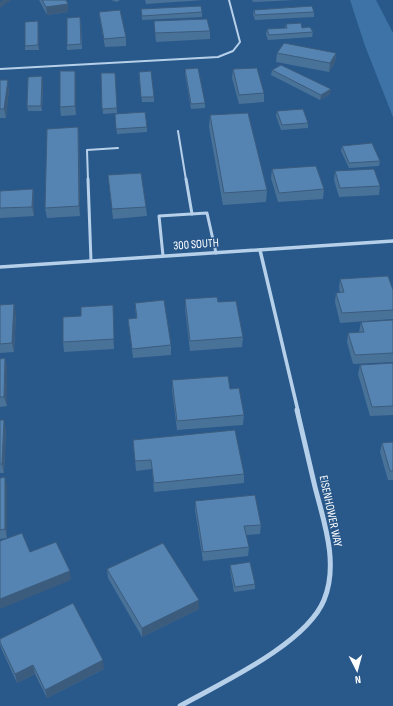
<svg xmlns="http://www.w3.org/2000/svg" width="393" height="706" viewBox="0 0 393 706" font-family="'Sofia Sans Condensed',sans-serif">
	<rect width="100%" height="100%" fill="#29588a"/>
	<!-- green -->
	<polygon fill="#3d73a6" points="350,0 376,0 393,33 393,117 365,46"/>
	<g fill="none" stroke-linecap="round" stroke-linejoin="round">
		<!-- lane-far1 -->
		<g stroke="#b6d0e9" stroke-width="2">
			<polyline points="0,69 218,57 233,51 240,42 229,0"/>
			<polyline points="178,131 186,180"/>
			<polyline points="88,180 87,150 118,148"/>
		</g>
		<!-- lane -->
		<g stroke="#b6d0e9" stroke-width="3">
			<polyline points="88,179 91,261"/>
			<polyline points="186,179 192,214"/>
			<polyline points="163,256 159,216 207,213 216,253"/>
		</g>
		<!-- street-far1 -->
		<g stroke="#b6d0e9" stroke-width="3.5">
			<polyline points="260,250 298,411"/>
			<polyline points="0,267 393,241"/>
		</g>
		<!-- street -->
		<path stroke="#b6d0e9" stroke-width="5" d="M180,706C221,683 306,644 324,600C339,564 324,522 315,487C309,461 303,435 297,410"/>
	</g>
	<!-- wall -->
	<g fill="#497299">
		<polygon points="39,0 66,0 68,4 68,12 47,15"/>
		<polygon points="111,0 120,0 117,2"/>
		<polygon points="145,0 204,0 146,4"/>
		<polygon points="252,0 295,0 253,2"/>
		<polygon points="141,9 202,12 202,17 142,20"/>
		<polygon points="254,10 314,12 314,17 255,20 253,14"/>
		<polygon points="99,12 126,37 126,46 105,47 100,20"/>
		<polygon points="154,21 210,31 210,39 156,42"/>
		<polygon points="81,22 82,49 67,50 67,45"/>
		<polygon points="286,24 302,28 313,32 312,37 268,40 266,34 267,29 285,28"/>
		<polygon points="38,26 39,50 25,50 25,46"/>
		<polygon points="277,53 336,53 335,62 329,72 276,62"/>
		<polygon points="185,69 205,103 205,108 191,109 185,74"/>
		<polygon points="233,69 264,93 264,102 239,104 232,78"/>
		<polygon points="272,70 330,94 320,100 271,75"/>
		<polygon points="101,73 115,73 117,113 103,114"/>
		<polygon points="139,76 154,97 154,102 142,102"/>
		<polygon points="0,80 9,89 6,118 0,118"/>
		<polygon points="76,80 76,115 61,116 60,107"/>
		<polygon points="43,81 42,111 28,111 27,106"/>
		<polygon points="277,111 308,123 308,128 281,130 276,116"/>
		<polygon points="115,114 147,127 147,132 117,134"/>
		<polygon points="210,115 267,190 266,202 223,205 209,127"/>
		<polygon points="78,127 79,136 80,216 47,218 45,208"/>
		<polygon points="342,146 380,161 379,166 349,168 341,151"/>
		<polygon points="272,169 324,189 323,199 278,202 271,178"/>
		<polygon points="335,171 380,186 379,195 339,197 334,180"/>
		<polygon points="108,175 146,207 147,216 113,219"/>
		<polygon points="33,189 34,198 34,216 0,218 0,191"/>
		<polygon points="340,279 393,290 393,319 340,323 335,302 336,293 340,293 339,288"/>
		<polygon points="185,299 218,302 243,337 242,347 190,351 185,309"/>
		<polygon points="135,303 171,345 171,355 133,358 128,319 136,318"/>
		<polygon points="0,305 16,314 14,352 0,353"/>
		<polygon points="113,315 114,349 64,352 63,342"/>
		<polygon points="393,320 393,362 353,364 347,342 348,333 359,332 361,322"/>
		<polygon points="5,358 7,368 7,406 0,407 0,359"/>
		<polygon points="393,363 393,415 370,416 358,374 360,365"/>
		<polygon points="172,380 230,389 244,415 243,425 177,430 172,390"/>
		<polygon points="0,420 6,429 4,473 0,473"/>
		<polygon points="133,440 244,474 244,483 154,492 152,469 136,471"/>
		<polygon points="393,442 393,480 388,480 380,452 382,443"/>
		<polygon points="0,478 7,486 7,538 0,539"/>
		<polygon points="195,501 261,525 260,534 246,535 249,547 248,556 203,561 195,510"/>
		<polygon points="230,565 255,584 255,589 234,592 230,570"/>
		<polygon points="107,569 199,600 199,609 142,637 108,578"/>
		<polygon points="0,639 104,669 47,698 35,674 17,683 1,648 0,644"/>
	</g>
	<!-- shaded-wall -->
	<g fill="#3c5c7d">
		<polygon points="3,0 11,0 0,8 0,2"/>
		<polygon points="68,4 68,12 47,15 46,7"/>
		<polygon points="38,21 38,26 39,50 38,45"/>
		<polygon points="336,53 335,62 329,72 330,63"/>
		<polygon points="75,71 76,80 76,115 75,106"/>
		<polygon points="42,76 43,81 42,111 41,106"/>
		<polygon points="8,80 9,89 6,118 4,109"/>
		<polygon points="331,89 330,94 320,100 321,95"/>
		<polygon points="78,127 79,136 80,216 79,206"/>
		<polygon points="33,189 34,198 34,216 32,207"/>
		<polygon points="14,304 16,314 14,352 12,343"/>
		<polygon points="113,305 113,315 114,349 114,339"/>
		<polygon points="5,358 7,368 7,406 4,397"/>
		<polygon points="4,420 6,429 4,473 2,464"/>
		<polygon points="5,477 7,486 7,538 5,529"/>
		<polygon points="70,571 71,580 0,609 0,599"/>
		<polygon points="199,600 199,609 142,637 142,628"/>
		<polygon points="103,660 104,669 47,698 45,690"/>
		<polygon points="33,665 35,674 17,683 15,674"/>
	</g>
	<!-- building -->
	<g fill="#5584b2" stroke="#3c5c7d">
		<polygon points="42,0 66,0 68,4 46,7"/>
		<polygon points="201,6 202,12 142,16 141,9"/>
		<polygon points="312,6 314,12 255,15 254,10"/>
		<polygon points="120,10 126,37 104,39 99,12"/>
		<polygon points="80,17 81,44 67,45 67,18"/>
		<polygon points="207,19 210,31 155,33 154,21"/>
		<polygon points="38,21 38,45 25,46 25,22"/>
		<polygon points="301,23 302,28 310,27 313,32 269,35 267,29 287,28 286,24"/>
		<polygon points="284,43 336,53 330,63 277,53"/>
		<polygon points="281,65 331,89 321,95 272,70"/>
		<polygon points="198,68 205,103 191,104 185,69"/>
		<polygon points="257,68 264,93 239,95 233,69"/>
		<polygon points="60,71 75,71 75,106 60,107"/>
		<polygon points="151,71 154,97 141,97 139,72"/>
		<polygon points="101,73 115,73 117,108 102,109"/>
		<polygon points="42,76 41,106 27,106 28,77"/>
		<polygon points="0,80 8,80 4,109 0,109"/>
		<polygon points="303,109 308,123 282,125 277,111"/>
		<polygon points="145,112 147,127 116,129 115,114"/>
		<polygon points="248,113 267,190 224,193 210,115"/>
		<polygon points="78,127 79,206 45,208 47,129"/>
		<polygon points="372,143 380,161 349,163 342,146"/>
		<polygon points="316,166 324,189 279,193 272,169"/>
		<polygon points="374,169 380,186 340,188 335,171"/>
		<polygon points="141,173 146,207 112,209 108,175"/>
		<polygon points="33,189 32,207 0,208 0,191"/>
		<polygon points="388,276 393,290 393,310 342,313 336,293 344,292 340,279"/>
		<polygon points="217,297 218,302 236,301 243,337 190,341 185,299"/>
		<polygon points="164,300 171,345 132,349 128,319 137,318 135,303"/>
		<polygon points="14,304 12,343 0,344 0,305"/>
		<polygon points="113,305 114,339 63,342 63,317 81,316 81,307"/>
		<polygon points="393,320 393,353 355,355 348,333 364,332 361,322"/>
		<polygon points="5,358 4,397 0,397 0,359"/>
		<polygon points="393,363 393,406 372,407 360,365"/>
		<polygon points="228,376 230,389 239,388 244,415 177,421 172,380"/>
		<polygon points="0,420 4,420 2,464 0,464"/>
		<polygon points="235,430 244,474 154,483 151,460 135,461 133,440"/>
		<polygon points="393,442 393,471 390,471 382,443"/>
		<polygon points="5,477 5,529 0,530 0,478"/>
		<polygon points="255,495 261,525 244,526 249,547 203,552 195,501"/>
		<polygon points="22,533 30,552 56,542 70,571 0,599 0,541"/>
		<polygon points="163,543 199,600 142,628 107,569"/>
		<polygon points="250,562 255,584 235,587 230,565"/>
		<polygon points="73,603 103,660 45,690 33,665 15,674 0,642 0,639"/>
	</g>
	<g text-anchor="middle" stroke-width="3" stroke-linejoin="round" paint-order="stroke">
		<!-- street labels -->
		<g font-size="12" fill="#fff" stroke="#29588a">
			<text transform="translate(196 244) rotate(-4)" y="4">300 SOUTH</text>
			<text transform="translate(331 511) rotate(78)" y="4">EISENHOWER WAY</text>
		</g>
	</g>
	<!-- north arrow -->
	<g transform="translate(357 670) rotate(174)" stroke="#29588a" stroke-width="3" paint-order="stroke">
	<path d="M0-3L7 15L0 10L-7 15Z" fill="#ffffff"/>
	<text y="-6" font-size="11" font-weight="bold" text-anchor="middle" fill="#ffffff">N</text>
	</g>
</svg>
